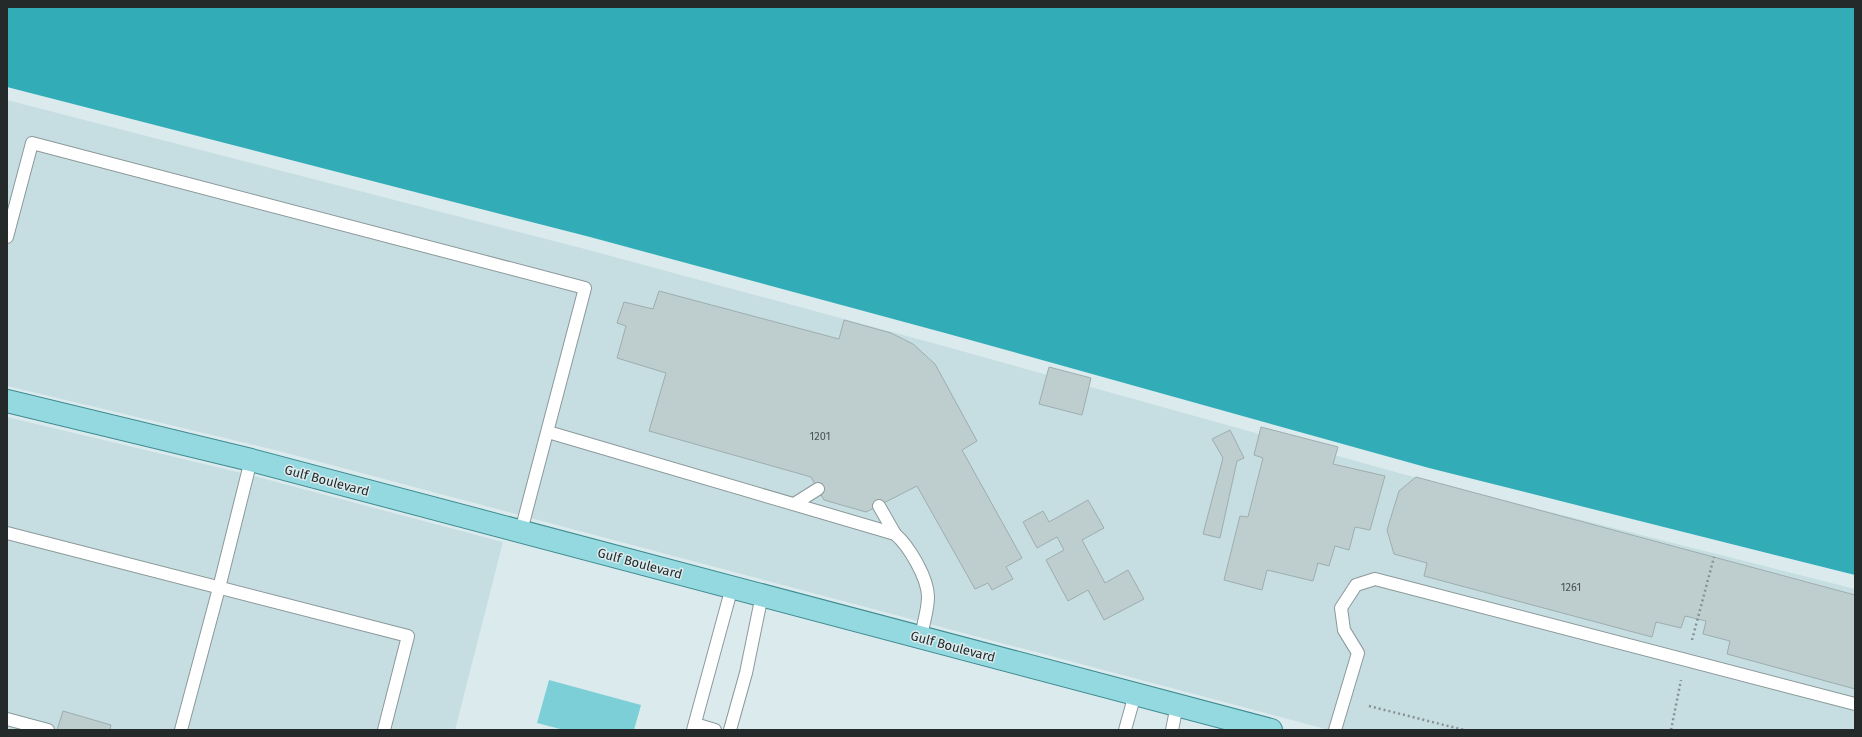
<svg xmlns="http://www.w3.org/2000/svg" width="1862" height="737" viewBox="0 0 1862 737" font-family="'Fira Sans',sans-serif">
	<rect width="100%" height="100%" fill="#dbebed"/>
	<!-- built -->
	<g fill="#c6dee1">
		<polygon points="7,100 585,249 940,345 1424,480 1855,589 1855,730 1329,730 271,449 7,386"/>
		<polygon points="7,417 246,474 503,542 455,730 7,730"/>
	</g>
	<!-- green -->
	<polygon fill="#7ccfd7" points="549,680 641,705 634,730 564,730 537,723"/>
	<!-- water -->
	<polygon fill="#32adb8" points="7,7 1855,7 1855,575 1429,468 945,333 590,237 7,87"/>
	<!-- building -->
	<g fill="#bececf" stroke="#9eadae">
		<polygon points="659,291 839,339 844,320 891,333 913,344 935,364 977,441 962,450 1022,558 1006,567 1013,579 992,590 988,583 975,589 917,486 866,512 824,500 811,477 649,431 666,373 617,358 626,326 617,323 624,302 653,309"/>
		<polygon points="1049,367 1091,378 1082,415 1039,404"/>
		<polygon points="1261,427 1338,447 1333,464 1385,476 1370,530 1355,527 1349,550 1335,546 1329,566 1318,563 1313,581 1267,570 1262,590 1224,580 1240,516 1248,517 1263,458 1254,455"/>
		<polygon points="1230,430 1244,458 1237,461 1220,538 1203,534 1223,458 1212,439"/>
		<polygon points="1416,477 1855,595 1855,689 1727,654 1730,641 1703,634 1706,621 1685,616 1681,628 1656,622 1652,637 1424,576 1427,563 1394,554 1387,530 1399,491"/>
		<polygon points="1088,500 1104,528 1082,540 1105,583 1128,570 1144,599 1104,620 1088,590 1068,601 1046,560 1064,550 1057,537 1037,548 1023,522 1043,511 1049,522"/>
		<polygon points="63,711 111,725 110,730 57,730"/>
	</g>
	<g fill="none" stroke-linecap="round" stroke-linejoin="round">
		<!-- lane casing -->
		<g stroke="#8b999b" stroke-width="14">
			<g id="lane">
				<polyline points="7,237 32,143 585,288 521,531"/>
				<path d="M548,432L895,534C909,546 928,578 928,597C928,610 923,624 921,637"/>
				<polyline points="794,504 818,489"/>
				<polyline points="879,506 895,534"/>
				<polyline points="7,533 408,636 384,730"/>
				<polyline points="7,719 48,730"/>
				<polyline points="695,724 715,730"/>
				<polyline points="181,730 219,588 251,460"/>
				<polyline points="693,730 732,587"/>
				<polyline points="730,730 746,673 762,595"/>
				<polyline points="1125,730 1135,694"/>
				<polyline points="1172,730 1177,705"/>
				<polyline points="1335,730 1358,653 1344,630 1341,608 1356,585 1375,579 1855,704"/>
			</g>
		</g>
		<!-- primary casing -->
		<g stroke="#3f8b91" stroke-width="24">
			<polyline id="primary" points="7,401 251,460 1271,730"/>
		</g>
		<!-- path -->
		<g stroke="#869192" stroke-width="2.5" stroke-dasharray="2 3" stroke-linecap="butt">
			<polyline points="1692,640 1714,557"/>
			<polyline points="1369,706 1464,730"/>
			<polyline points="1671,730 1681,680"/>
		</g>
		<!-- lane -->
		<use href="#lane" stroke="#fff" stroke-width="12"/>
		<!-- primary -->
		<use href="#primary" stroke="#94d9df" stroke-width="22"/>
	</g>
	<g text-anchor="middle" stroke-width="3" stroke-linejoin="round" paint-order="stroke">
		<!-- number labels -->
		<g font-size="11" fill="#4a5353">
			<text x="820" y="440">1201</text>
			<text x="1571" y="591">1261</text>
		</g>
		<!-- street labels -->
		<g font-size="13" fill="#242a2a" stroke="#dbebed">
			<text transform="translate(327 480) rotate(15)" y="5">Gulf Boulevard</text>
			<text transform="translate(640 563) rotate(15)" y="5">Gulf Boulevard</text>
			<text transform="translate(953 646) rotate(15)" y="5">Gulf Boulevard</text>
		</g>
	</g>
	<!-- border -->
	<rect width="1862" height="737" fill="none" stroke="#242a2a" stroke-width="16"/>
</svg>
